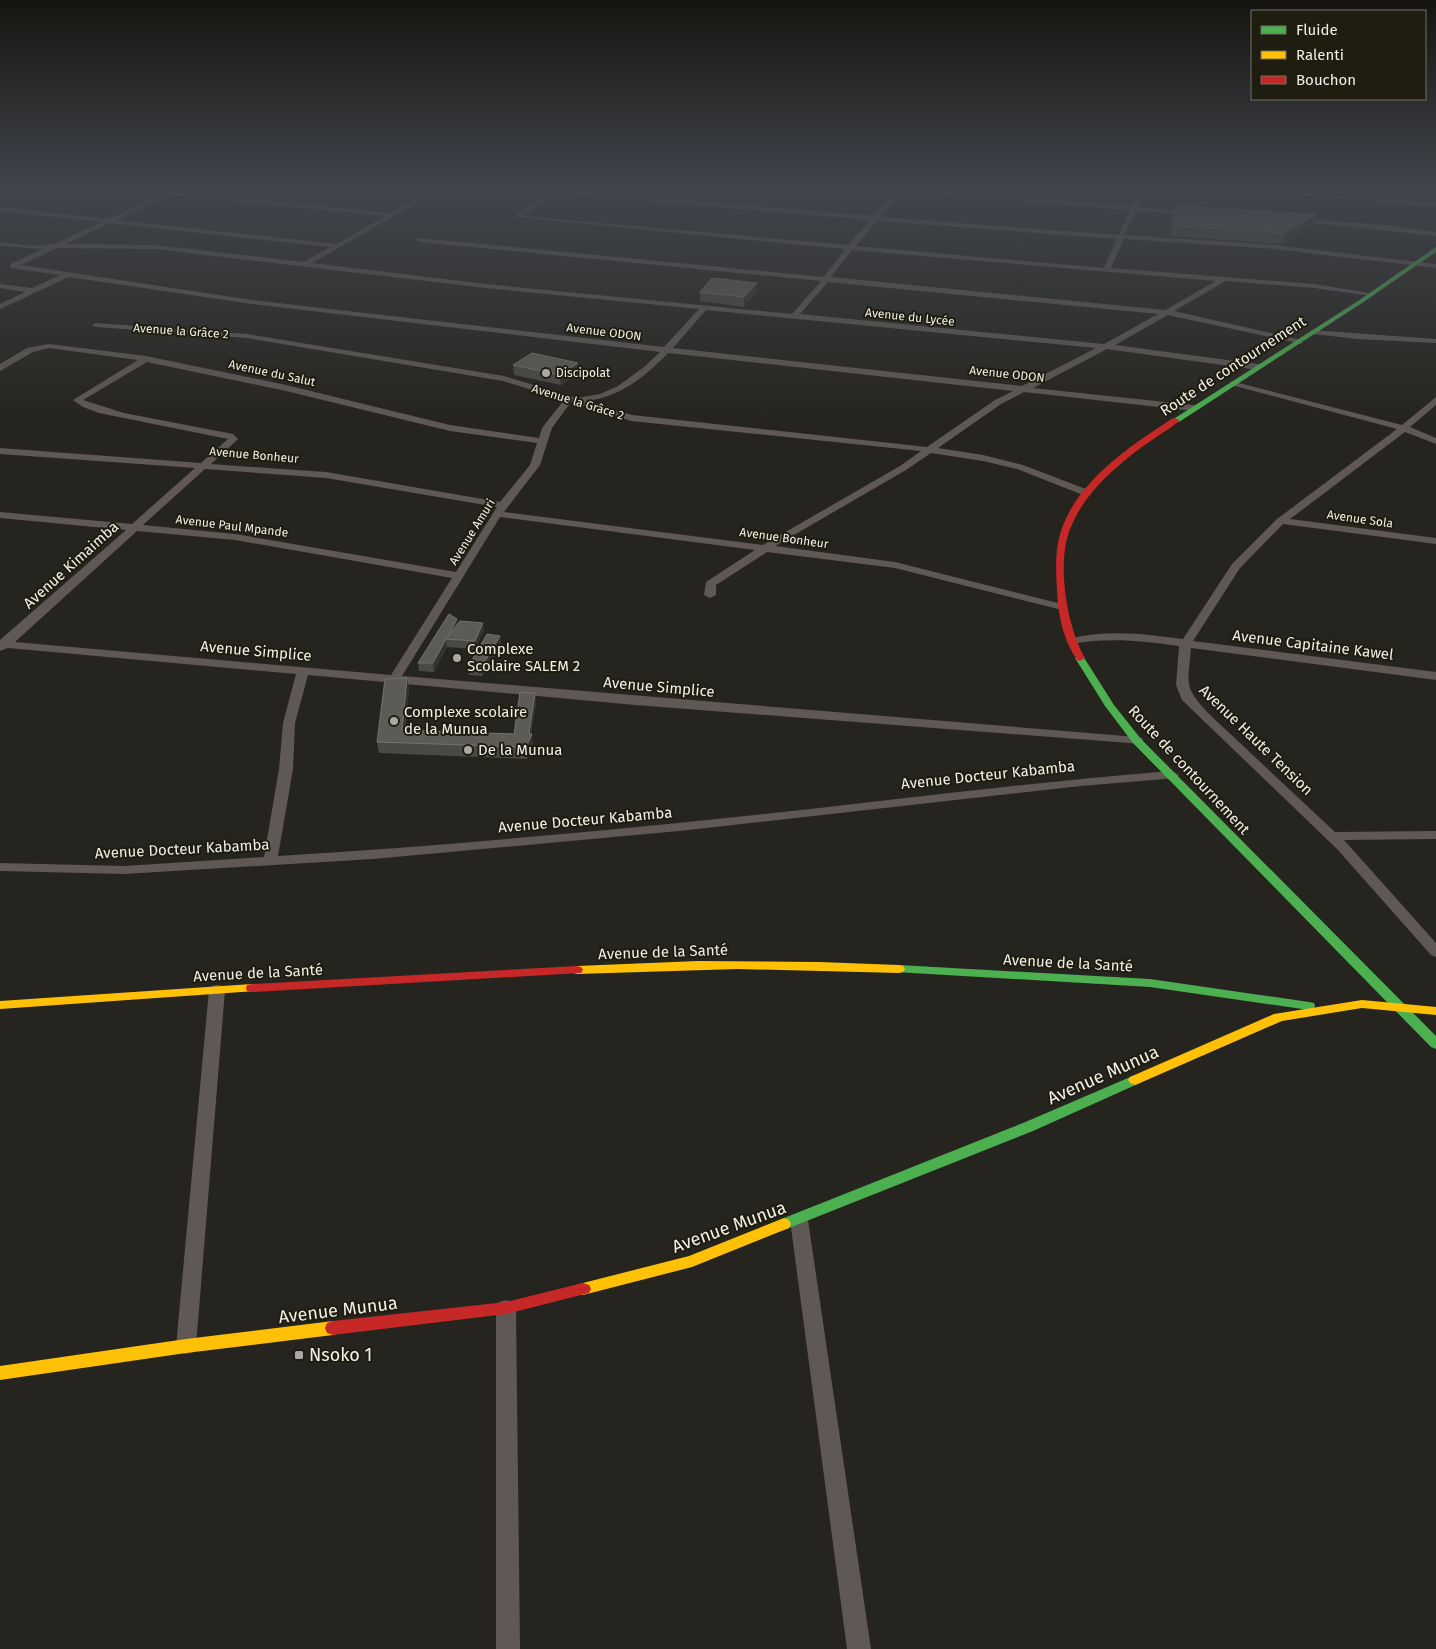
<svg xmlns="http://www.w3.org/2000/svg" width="1436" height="1649" viewBox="0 0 1436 1649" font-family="'Fira Sans',sans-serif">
	<rect width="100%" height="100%" fill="#26241e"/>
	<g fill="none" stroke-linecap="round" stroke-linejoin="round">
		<!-- street -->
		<g fill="#5f5854" fill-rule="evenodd">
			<path d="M113,188H136L391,213L435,188H443L312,263L486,284L792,314L821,281L420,242L416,240L420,238L824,277L845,249L514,217L551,188L874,216L895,192L870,188H905L1132,206L1140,188H1146L1138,207L1197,213L1194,215L1136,211L1125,235L1274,245L1436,264V268L1274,249L1124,239L1111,268L1314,284L1376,294L1372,296L1314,288L1226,281L1174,311L1302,340V344L1168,315L1115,345L1258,364L1262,367L1258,370L1107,349L1033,388L1194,405L1198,408L1194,411L1024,392L1001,404L938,448L983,455L1023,465L1091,491V495H1083L1017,469L983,461L931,453L906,470L775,546L895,562L1066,605V609L1062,610L895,568L767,552L716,585V595L710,598L704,595L706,582L755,550L500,517L402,676L1137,737L1142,738L1143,741L1142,744L635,705L308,675L295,723L293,769L278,856C412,848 545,836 678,823C843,807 1007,784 1172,771L1179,775L1177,778L1081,786L679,831L373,859L124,874L0,871V863L124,866L264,857L279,769L283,723L296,674L8,648L0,651V640L126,530L0,518V512L132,524L195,468L0,454V448L201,463L228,439L99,413L83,407L73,400L138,360L49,348L33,352L0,371V364L27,348L49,344L146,356L286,385L450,425L539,438L542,428L564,400L503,381L247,338L96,327L92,325L96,323L247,334L504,376L577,398L600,394L618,386L644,367L660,352L252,304L69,277L0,309V304L25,292L0,288V284L32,288L60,275L10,268V264L43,249L0,246V242L34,246L54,244L101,222L0,211V207L108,219L161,194ZM902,192L1130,210L1119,235L881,217ZM552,193L870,220L848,245L523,216ZM170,195L385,216L337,244L117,220ZM877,221L1117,239L1104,268L856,246ZM110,223L330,247L303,262L155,245L66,244ZM57,248L155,249L486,288L699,309L664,347L252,300L21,265ZM852,250L1216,281L1165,310L831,277ZM828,282L1158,314L1104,344L800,314ZM706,310L1096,348L1022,386L673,348ZM668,353L1013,391L995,400L927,447L632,415L586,401C620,397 645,377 668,353ZM147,362L286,391L450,431L537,443L530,465L500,502L326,472L211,464L236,441L238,439L233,434L124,413L83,400ZM571,402L631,421L921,451L900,466L763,545L504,512L540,465L552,428ZM205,469L326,478L497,507L456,572L235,534L143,525ZM137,531L235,540L452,578L391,675L15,642Z"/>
			<polygon points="1220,188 1247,188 1436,203 1436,207"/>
			<polygon points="1295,218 1384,225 1436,232 1436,236 1293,221"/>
			<polygon points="1311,330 1436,339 1436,343 1357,339 1314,334 1311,334"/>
			<path d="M1231,381L1402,425L1436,397V405L1410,427L1436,438V444L1405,432L1290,519L1436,538V544L1283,524L1240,568L1193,641L1436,672V680L1191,648C1188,685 1183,686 1209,714L1335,832L1436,831V839L1344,840L1436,943V957L1431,955L1337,849L1182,700L1176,685L1179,646C1142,641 1109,637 1072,644L1066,641L1068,639C1107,629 1144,634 1183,639L1232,564L1277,519L1397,429L1231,385Z"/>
			<polygon points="217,985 223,986 225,990 196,1346 193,1352 186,1354 179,1352 176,1346 209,990 211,986"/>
			<polygon points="799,1213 805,1215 808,1220 871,1649 847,1649 790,1220 793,1215"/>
			<polygon points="506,1300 513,1302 516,1308 520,1649 496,1649 496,1308 499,1302"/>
		</g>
		<!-- fast -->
		<g fill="#4caf50" fill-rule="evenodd">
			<polygon points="1436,247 1436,252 1362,303 1179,422 1172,420 1358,301"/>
			<polygon points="1080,655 1083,656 1114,705 1141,739 1436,1036 1436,1049 1431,1047 1133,743 1105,706 1075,658"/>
			<polygon points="899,965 1150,979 1309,1002 1314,1003 1315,1006 1314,1009 1309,1010 1150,987 895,972 893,969 895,966"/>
			<polygon points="1135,1075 1140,1077 1142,1080 1140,1083 1033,1131 789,1228 784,1230 779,1228 777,1224 779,1220 1023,1123"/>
		</g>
		<!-- slow -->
		<g fill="#ffc107" fill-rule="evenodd">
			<polygon points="698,961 819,962 899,965 903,966 905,969 903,972 899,973 738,969 577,974 573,973 571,970 573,967 577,966"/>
			<polygon points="252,984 257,985 258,988 257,991 0,1009 0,1001"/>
			<polygon points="1362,1000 1436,1007 1436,1015 1362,1008 1282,1021 1140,1083 1135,1085 1130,1083 1128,1080 1130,1077 1274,1014"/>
			<polygon points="784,1218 789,1220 791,1224 789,1228 692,1267 583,1295 577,1293 575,1289 577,1285 583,1283 689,1256"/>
			<polygon points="333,1321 339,1323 341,1328 339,1333 333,1335 186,1353 0,1380 0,1366 186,1339"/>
		</g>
		<!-- jam -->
		<g fill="#c62828" fill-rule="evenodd">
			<path d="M1173,418L1180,420C1173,427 1163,432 1155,438C1141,447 1128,457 1116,468C1096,485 1078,507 1069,532C1057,566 1067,627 1085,658L1080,661L1077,660C1063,639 1058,615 1057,591C1056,573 1055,555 1059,538C1073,483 1129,447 1173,418Z"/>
			<polygon points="577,966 581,967 583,970 581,973 252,992 247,991 246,988 247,985 252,984"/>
			<polygon points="583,1283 589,1285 591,1289 589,1293 506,1314 333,1335 327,1333 325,1328 327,1323 333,1321 506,1302"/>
		</g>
	</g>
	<!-- wall -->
	<g fill="#4b4943">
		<polygon points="1316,214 1314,225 1282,244 1170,236 1172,225"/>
		<polygon points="700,292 757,292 744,307 700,301"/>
		<polygon points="578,363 579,372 561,385 514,375 513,365"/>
		<polygon points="457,625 484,630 475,649 447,647 434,672 419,671 418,663"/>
		<polygon points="500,636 501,644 482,676 469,675 468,667"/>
		<polygon points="407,678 409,690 405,730 514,734 535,693 536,704 531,734 533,746 527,759 379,753 377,742"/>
	</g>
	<!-- shaded-wall -->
	<g fill="#34332d">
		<polygon points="1316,214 1314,225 1282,244 1284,233"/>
		<polygon points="757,283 757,292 744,307 744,297"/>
		<polygon points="578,363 579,372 561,385 560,375"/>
		<polygon points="457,619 458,627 448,636"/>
		<polygon points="483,623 484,630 475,649 475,641"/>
		<polygon points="500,636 501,644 482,676 481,668"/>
		<polygon points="446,639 447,647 434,672 433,663"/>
		<polygon points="407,678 409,690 403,742 402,730"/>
		<polygon points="535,693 536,704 531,735 532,734 533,746 527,759 526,747"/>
	</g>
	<!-- building -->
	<g fill="#5c5b55" stroke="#74726c">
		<polygon points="1177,206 1316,214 1284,233 1172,225"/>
		<polygon points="712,278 757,283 744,297 700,292"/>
		<polygon points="532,353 578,363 560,375 513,365"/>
		<polygon points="449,614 457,619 448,636 460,621 483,623 475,641 446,639 433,663 418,663"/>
		<polygon points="487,634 500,636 481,668 468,667"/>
		<polygon points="407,678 402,730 514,734 520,692 535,693 529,734 532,734 526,747 377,742 385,679"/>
	</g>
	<!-- sky -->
	<linearGradient id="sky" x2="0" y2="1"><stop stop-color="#151410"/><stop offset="0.45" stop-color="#41454c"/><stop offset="1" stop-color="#41454c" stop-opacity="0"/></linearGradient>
	<rect width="1436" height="419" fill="url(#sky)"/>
	<!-- markers -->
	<g fill="#aaa8a1" stroke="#1f1d10" stroke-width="2">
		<circle cx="546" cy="373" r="5"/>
		<circle cx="457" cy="658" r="5"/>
		<circle cx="394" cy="721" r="5"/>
		<circle cx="468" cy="750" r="5"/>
		<rect x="294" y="1350" width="10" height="10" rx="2.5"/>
	</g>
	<g text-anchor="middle" stroke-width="4" stroke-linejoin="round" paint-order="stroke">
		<!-- far-street labels -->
		<g font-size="12" fill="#f1efe7" stroke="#1f1d10">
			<text transform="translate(910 317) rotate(6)" y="4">Avenue du Lycée</text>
			<text transform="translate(181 331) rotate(4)" y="4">Avenue la Grâce 2</text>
			<text transform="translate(604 332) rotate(7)" y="4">Avenue ODON</text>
			<text transform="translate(272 373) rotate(12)" y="4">Avenue du Salut</text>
			<text transform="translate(1007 374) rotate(6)" y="4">Avenue ODON</text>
			<text transform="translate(578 402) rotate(17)" y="4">Avenue la Grâce 2</text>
			<text transform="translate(254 455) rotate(5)" y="4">Avenue Bonheur</text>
			<text transform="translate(1360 519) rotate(8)" y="4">Avenue Sola</text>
			<text transform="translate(232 526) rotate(7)" y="4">Avenue Paul Mpande</text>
			<text transform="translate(472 532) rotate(-58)" y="4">Avenue Amuri</text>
			<text transform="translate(784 538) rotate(8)" y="4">Avenue Bonheur</text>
		</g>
		<!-- far-poi labels -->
		<g font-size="12" fill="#f1efe7" stroke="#1f1d10" text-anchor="start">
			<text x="556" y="377">Discipolat</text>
		</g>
		<!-- street labels -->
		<g font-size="15" fill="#f1efe7" stroke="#1f1d10">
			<text transform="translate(1233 366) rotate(-33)" y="5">Route de contournement</text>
			<text transform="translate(71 565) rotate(-42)" y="5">Avenue Kimaimba</text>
			<text transform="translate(1313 645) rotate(7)" y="5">Avenue Capitaine Kawel</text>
			<text transform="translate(256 651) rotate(5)" y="5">Avenue Simplice</text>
			<text transform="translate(659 687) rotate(5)" y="5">Avenue Simplice</text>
			<text transform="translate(1256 740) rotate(44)" y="5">Avenue Haute Tension</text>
			<text transform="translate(1189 770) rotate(47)" y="5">Route de contournement</text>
			<text transform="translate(988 775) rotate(-6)" y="5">Avenue Docteur Kabamba</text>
			<text transform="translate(585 820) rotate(-5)" y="5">Avenue Docteur Kabamba</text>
			<text transform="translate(182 849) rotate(-3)" y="5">Avenue Docteur Kabamba</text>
			<text transform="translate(663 952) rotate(-2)" y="5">Avenue de la Santé</text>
			<text transform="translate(1068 963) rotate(3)" y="5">Avenue de la Santé</text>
			<text transform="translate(258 973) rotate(-3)" y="5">Avenue de la Santé</text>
		</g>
		<!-- poi labels -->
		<g font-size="15" fill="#f1efe7" stroke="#1f1d10" text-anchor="start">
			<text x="467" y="654">Complexe<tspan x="467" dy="17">Scolaire SALEM 2</tspan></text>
			<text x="404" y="717">Complexe scolaire<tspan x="404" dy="17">de la Munua</tspan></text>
			<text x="478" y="755">De la Munua</text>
		</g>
		<!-- near-street labels -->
		<g font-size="18" fill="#f1efe7" stroke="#1f1d10">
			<text transform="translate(1103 1075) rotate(-24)" y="6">Avenue Munua</text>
			<text transform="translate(729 1227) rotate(-20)" y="6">Avenue Munua</text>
			<text transform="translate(338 1310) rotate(-7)" y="6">Avenue Munua</text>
		</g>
		<!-- near-poi labels -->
		<g font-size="18" fill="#f1efe7" stroke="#1f1d10" text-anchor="start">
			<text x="309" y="1361">Nsoko 1</text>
		</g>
	</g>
	<!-- legend -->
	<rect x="1251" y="10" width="175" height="90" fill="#1f1d10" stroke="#737166"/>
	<rect x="1261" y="26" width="25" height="8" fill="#4caf50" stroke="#737166"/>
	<text x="1296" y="35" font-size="15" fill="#f1efe7">Fluide</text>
	<rect x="1261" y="51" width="25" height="8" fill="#ffc107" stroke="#737166"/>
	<text x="1296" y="60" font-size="15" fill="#f1efe7">Ralenti</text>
	<rect x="1261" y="76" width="25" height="8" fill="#c62828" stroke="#737166"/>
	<text x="1296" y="85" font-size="15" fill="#f1efe7">Bouchon</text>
</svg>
